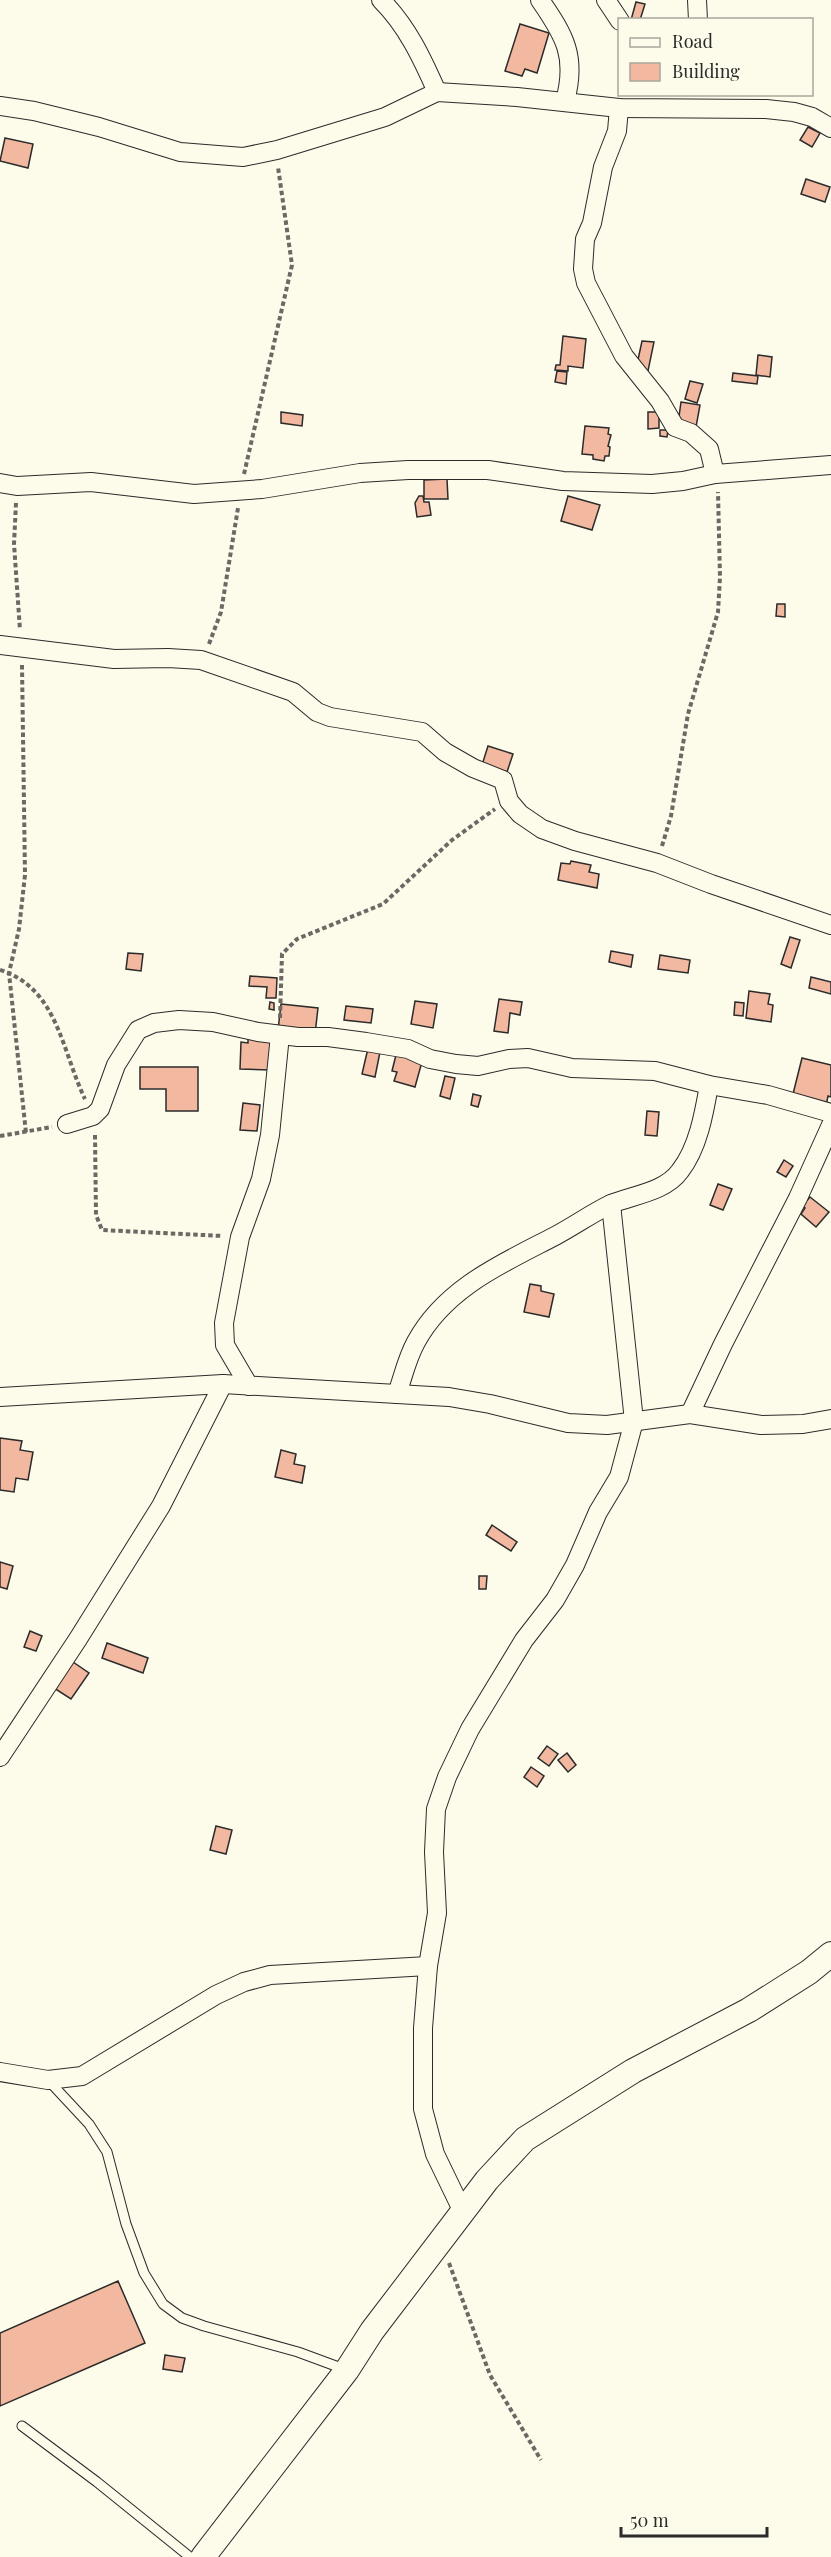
<svg xmlns="http://www.w3.org/2000/svg" width="831" height="2557" viewBox="0 0 831 2557" font-family="'Playfair Display',serif">
	<rect width="100%" height="100%" fill="#fdfbea"/>
	<!-- building -->
	<g fill="#f2b8a0" stroke="#2b2b2b" stroke-width="1.5">
		<polygon points="636,2 645,4 640,20 631,20"/>
		<polygon points="520,24 549,33 537,73 525,69 522,76 505,71"/>
		<polygon points="808,127 820,133 812,147 800,140"/>
		<polygon points="5,138 33,144 28,168 0,161"/>
		<polygon points="806,179 830,187 825,202 801,194"/>
		<polygon points="563,336 586,339 583,368 568,366 568,371 555,370 556,365 560,365"/>
		<polygon points="642,341 654,342 648,371 636,369"/>
		<polygon points="758,355 772,357 770,377 756,375"/>
		<polygon points="557,371 567,372 566,384 555,382"/>
		<polygon points="733,373 758,376 757,384 732,381"/>
		<polygon points="690,381 703,384 697,403 685,399"/>
		<polygon points="681,402 700,405 696,427 678,424"/>
		<polygon points="281,412 303,415 302,426 281,423"/>
		<polygon points="648,412 659,412 659,428 648,429"/>
		<polygon points="585,426 609,428 608,434 611,435 608,446 610,447 609,456 605,456 604,461 593,459 593,455 582,454"/>
		<polygon points="660,430 668,430 667,437 660,436"/>
		<polygon points="447,479 448,499 424,499 424,480"/>
		<polygon points="419,496 423,496 424,502 429,502 431,515 417,517 415,503"/>
		<polygon points="568,496 600,505 592,530 561,521"/>
		<polygon points="777,604 785,604 785,617 776,616"/>
		<polygon points="488,746 513,754 507,772 482,765"/>
		<polygon points="571,861 591,865 589,872 599,874 597,888 558,880 561,863 570,864"/>
		<polygon points="790,937 800,940 791,968 781,964"/>
		<polygon points="611,951 633,955 631,967 609,962"/>
		<polygon points="128,953 143,954 141,971 126,969"/>
		<polygon points="660,955 690,960 688,973 658,969"/>
		<polygon points="250,976 277,978 276,998 266,998 267,987 249,986"/>
		<polygon points="811,977 831,982 831,994 809,988"/>
		<polygon points="749,991 770,994 768,1004 773,1005 771,1022 746,1018"/>
		<polygon points="499,999 522,1002 520,1015 510,1013 508,1033 494,1031"/>
		<polygon points="415,1001 437,1004 433,1028 411,1024"/>
		<polygon points="270,1002 274,1003 274,1010 269,1009"/>
		<polygon points="735,1002 744,1003 743,1016 734,1015"/>
		<polygon points="281,1004 318,1008 315,1034 278,1030"/>
		<polygon points="346,1006 373,1009 371,1023 344,1020"/>
		<polygon points="248,1034 271,1035 270,1070 240,1069 241,1042 248,1043"/>
		<polygon points="369,1044 381,1047 375,1077 362,1074"/>
		<polygon points="397,1051 423,1058 415,1087 394,1081 397,1072 392,1071"/>
		<polygon points="802,1058 831,1065 831,1097 828,1096 826,1106 792,1098"/>
		<polygon points="140,1067 198,1067 198,1111 166,1111 166,1089 140,1089"/>
		<polygon points="445,1076 455,1078 450,1099 440,1096"/>
		<polygon points="473,1094 481,1096 478,1107 471,1105"/>
		<polygon points="243,1103 260,1105 257,1131 240,1130"/>
		<polygon points="647,1111 659,1112 657,1136 645,1135"/>
		<polygon points="784,1160 793,1166 786,1177 777,1172"/>
		<polygon points="718,1184 732,1189 723,1210 710,1205"/>
		<polygon points="810,1197 829,1212 816,1227 801,1214 805,1208 802,1206"/>
		<polygon points="530,1284 541,1286 541,1291 554,1294 549,1317 524,1312"/>
		<polygon points="0,1438 22,1441 20,1450 33,1452 28,1480 16,1478 14,1492 0,1490"/>
		<polygon points="281,1450 296,1454 294,1464 305,1466 302,1483 275,1477"/>
		<polygon points="492,1525 517,1542 511,1551 486,1535"/>
		<polygon points="0,1562 13,1566 7,1589 0,1587"/>
		<polygon points="479,1576 487,1576 486,1589 479,1589"/>
		<polygon points="30,1631 42,1636 36,1651 24,1647"/>
		<polygon points="107,1643 148,1658 143,1673 102,1658"/>
		<polygon points="73,1662 89,1673 71,1699 54,1688"/>
		<polygon points="547,1746 558,1754 549,1766 538,1758"/>
		<polygon points="567,1753 576,1765 568,1772 558,1760"/>
		<polygon points="531,1767 544,1776 537,1787 524,1777"/>
		<polygon points="216,1826 232,1830 226,1854 210,1850"/>
		<polygon points="118,2281 145,2343 0,2406 0,2333"/>
		<polygon points="165,2355 185,2358 182,2372 163,2369"/>
	</g>
	<g fill="none" stroke-linecap="round" stroke-linejoin="round">
		<!-- lane casing -->
		<g stroke="#2b2b2b" stroke-width="11">
			<g id="lane">
				<polyline points="48,2080 89,2124 107,2152 126,2224 144,2273 163,2304 182,2318 204,2326 298,2352 344,2369"/>
				<polyline points="22,2426 97,2482 190,2557"/>
			</g>
		</g>
		<!-- street casing -->
		<g stroke="#2b2b2b" stroke-width="20">
			<g id="street">
				<path d="M381,0C407,26 422,58 437,92"/>
				<path d="M540,0C565,36 577,57 565,101"/>
				<polyline points="606,0 620,21"/>
				<polyline points="697,0 698,20"/>
				<polyline points="0,106 34,111 99,127 180,152 243,157 277,150 385,117 437,92 517,97 619,108 766,109 794,112 812,117 831,128"/>
				<polyline points="619,108 617,131 603,167 592,223 585,239 583,269 586,283 624,356 660,401 675,427 691,433 709,449 715,474"/>
				<polyline points="0,483 17,486 91,482 194,494 262,489 360,473 408,470 488,470 563,481 652,484 683,481 715,474 831,465"/>
				<polyline points="0,645 114,659 168,658 201,660 293,692 317,712 330,717 422,732 445,752 473,768 503,780 509,801 520,814 542,829 575,841 657,863 711,884 831,925"/>
				<polyline points="67,1124 93,1116 100,1109 116,1065 138,1030 154,1023 179,1020 213,1022 258,1032 298,1037 328,1037 366,1042 408,1049 430,1059 456,1064 478,1066 509,1059 528,1058 572,1068 655,1071 709,1085 768,1095 831,1113"/>
				<polyline points="249,1386 225,1345 224,1323 240,1237 261,1179 270,1135 280,1035"/>
				<path d="M397,1394C403,1377 407,1358 416,1342C445,1288 503,1263 555,1236C574,1226 592,1213 611,1204C633,1195 665,1192 680,1171C698,1148 704,1114 709,1085"/>
				<polyline points="0,1397 223,1384 449,1397 490,1404 568,1423 607,1425 690,1414 761,1425 803,1424 831,1419"/>
				<polyline points="690,1414 723,1344 798,1198 831,1125"/>
				<polyline points="0,1757 78,1639 161,1506 223,1384"/>
				<polyline points="0,2072 48,2080 82,2076 216,1995 244,1982 270,1975 428,1966"/>
				<polyline points="463,2212 435,2154 423,2109 423,2028 428,1966 437,1913 434,1852 436,1809 447,1777 470,1729 524,1640 555,1600 575,1565 598,1512 619,1477 634,1421 611,1204"/>
			</g>
		</g>
		<!-- secondary casing -->
		<g stroke="#2b2b2b" stroke-width="26">
			<polyline id="secondary" points="203,2557 347,2370 372,2331 487,2180 525,2139 633,2071 749,2010 809,1972 831,1954"/>
		</g>
		<!-- path -->
		<g stroke="#6a6964" stroke-width="4" stroke-dasharray="4.5 3" stroke-linecap="butt">
			<polyline points="244,474 292,265 278,167"/>
			<polyline points="16,503 14,544 20,630"/>
			<polyline points="209,644 221,612 238,508"/>
			<polyline points="22,665 25,875 19,929 9,973 26,1133"/>
			<polyline points="662,846 671,816 688,714 718,612 720,577 718,492"/>
			<path d="M0,970C58,988 62,1052 85,1099"/>
			<polyline points="280,1018 282,954 297,939 383,904 452,840 495,809"/>
			<polyline points="95,1135 96,1215 102,1230 223,1236"/>
			<polyline points="0,1136 52,1127"/>
			<polyline points="449,2263 490,2375 541,2460"/>
		</g>
		<!-- lane -->
		<use href="#lane" stroke="#fdfbea" stroke-width="9"/>
		<!-- street -->
		<use href="#street" stroke="#fdfbea" stroke-width="18"/>
		<!-- secondary -->
		<use href="#secondary" stroke="#fdfbea" stroke-width="24"/>
	</g>
	<!-- legend -->
	<rect x="618" y="18" width="195" height="78" fill="#fdfbea" stroke="#a9a89e" stroke-width="1.5"/>
	<rect x="630" y="38" width="30" height="9" fill="#fdfbea" stroke="#a9a89e" stroke-width="1.5"/>
	<text x="672" y="48" font-size="18" fill="#2b2b2b">Road</text>
	<rect x="630" y="63" width="30" height="18" fill="#f2b8a0" stroke="#a9a89e" stroke-width="1.5"/>
	<text x="672" y="78" font-size="18" fill="#2b2b2b">Building</text>
	<!-- scale -->
	<path d="M621 2527v9h146v-9" fill="none" stroke="#2b2b2b" stroke-width="3"/>
	<text x="630" y="2527" font-size="18" fill="#2b2b2b" stroke="#fdfbea" stroke-width="4.5" paint-order="stroke">50 m</text>
</svg>
